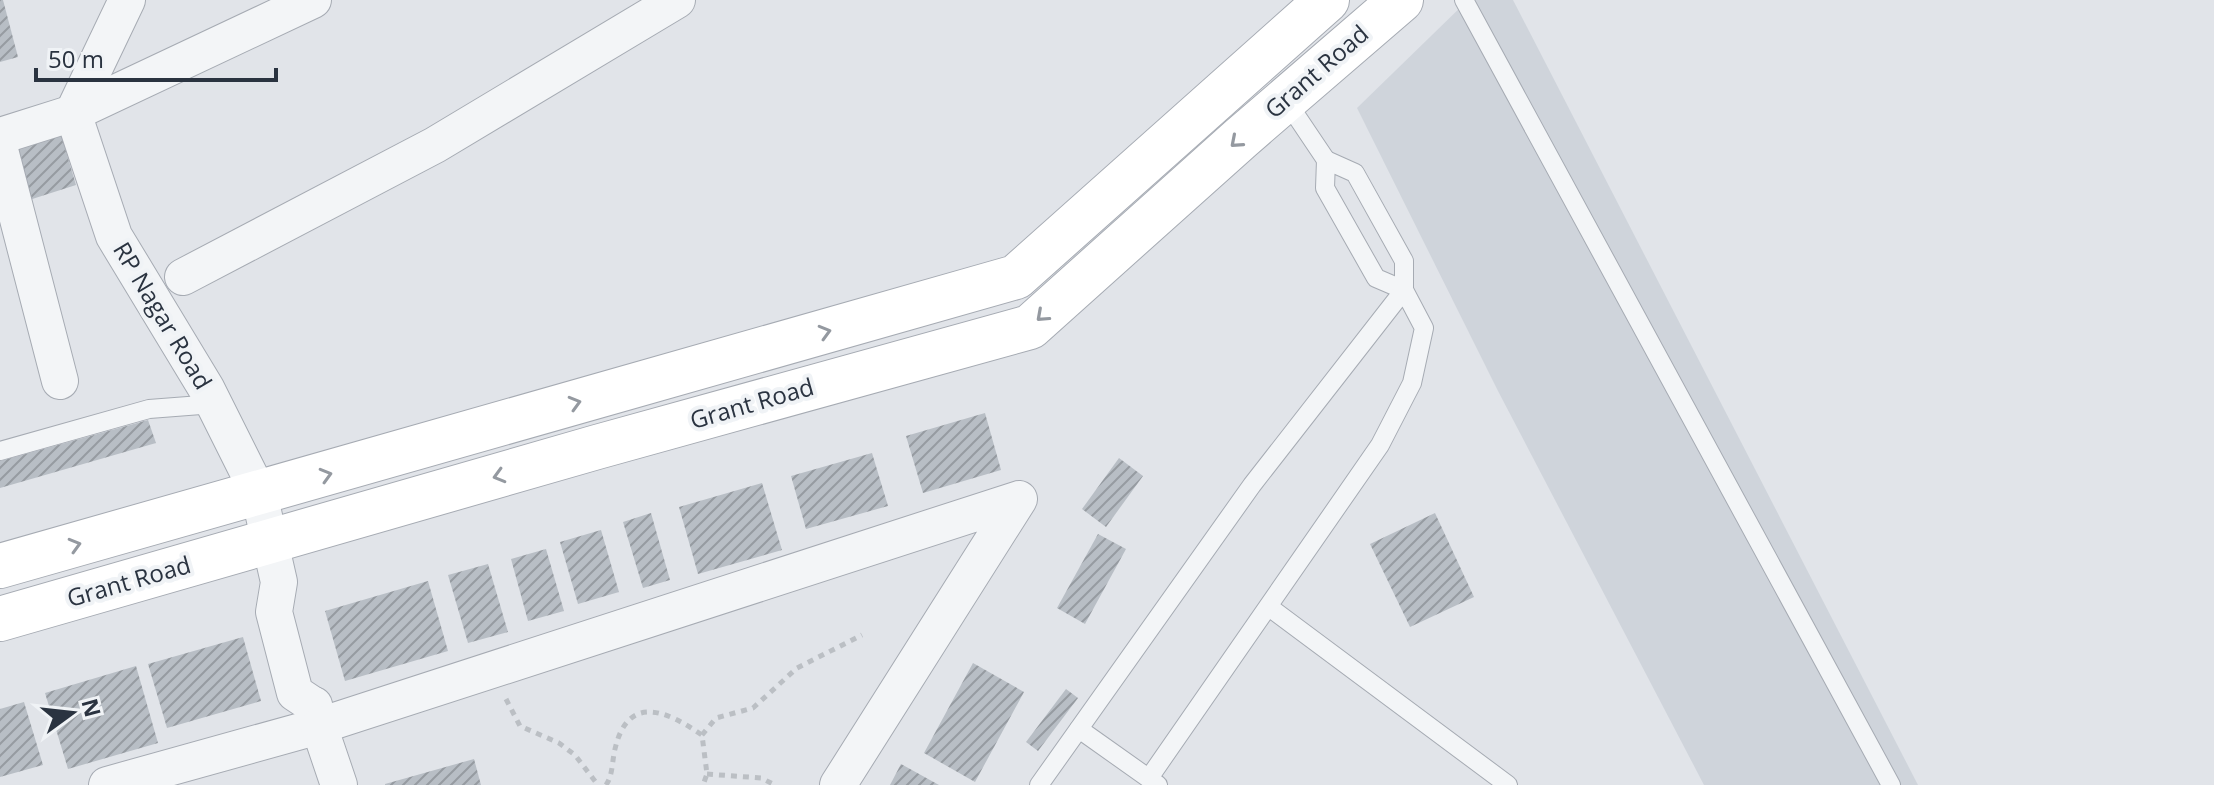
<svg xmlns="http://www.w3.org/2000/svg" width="2214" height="785" viewBox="0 0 2214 785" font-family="'Open Sans',sans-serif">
	<defs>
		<pattern id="building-hatch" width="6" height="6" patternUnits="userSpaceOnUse" patternTransform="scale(2)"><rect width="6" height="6" fill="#b8bec5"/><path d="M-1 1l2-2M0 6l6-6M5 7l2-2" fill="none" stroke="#969ba1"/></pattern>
	</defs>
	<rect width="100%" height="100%" fill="#e1e4e9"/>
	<!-- built -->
	<polygon fill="#cfd4db" points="1468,0 1513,0 1918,785 1704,785 1498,391 1357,108"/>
	<!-- building -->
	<g fill="url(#building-hatch)">
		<polygon points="0,0 3,0 18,57 0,62"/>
		<polygon points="61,134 76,185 26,201 10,149"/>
		<polygon points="985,413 1001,470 923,493 906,436"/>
		<polygon points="148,420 156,443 0,488 0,461"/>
		<polygon points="872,453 888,506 806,529 791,476"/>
		<polygon points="1119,458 1143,476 1106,527 1082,509"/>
		<polygon points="762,483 782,550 698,574 679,507"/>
		<polygon points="651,513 670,580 643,588 623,522"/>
		<polygon points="1435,513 1474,597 1410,627 1370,544"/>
		<polygon points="601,530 619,592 578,604 560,542"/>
		<polygon points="1098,534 1126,549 1085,624 1057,608"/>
		<polygon points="546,549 564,611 528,621 511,559"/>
		<polygon points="488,564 508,632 468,643 448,575"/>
		<polygon points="428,581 448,651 345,681 325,611"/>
		<polygon points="243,637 261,701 167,728 148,664"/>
		<polygon points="973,663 1024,692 975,782 924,753"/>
		<polygon points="136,666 158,743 68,769 45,693"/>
		<polygon points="1066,689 1078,698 1038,751 1026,742"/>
		<polygon points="24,702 43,765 0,777 0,709"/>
		<polygon points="474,759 481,785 385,785 385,784"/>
		<polygon points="901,764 939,785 890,785"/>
	</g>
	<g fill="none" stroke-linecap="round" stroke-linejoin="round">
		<!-- service casing -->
		<g stroke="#a6abb3" stroke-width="20">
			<g id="service">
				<polyline points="1464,0 1891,785"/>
				<polyline points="1285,99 1326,160"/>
				<polygon points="1326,160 1355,173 1404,261 1404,290 1376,278 1325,188"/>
				<polyline points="0,451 149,409 214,404"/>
				<polyline points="1269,607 1508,785"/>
				<polyline points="1079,729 1158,785"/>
				<polyline points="1039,785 1252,485 1404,290 1424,328 1412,383 1380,445 1149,778"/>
			</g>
		</g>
		<!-- minor casing -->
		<g stroke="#a6abb3" stroke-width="38">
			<g id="minor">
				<polyline points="127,0 73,113 114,236 206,388 259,494 279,582 274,612 295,693 313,705"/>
				<polyline points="0,136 73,113 313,0"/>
				<polyline points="0,150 60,381"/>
				<polyline points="183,277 435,145 677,0"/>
				<polyline points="107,785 319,726 314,705"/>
				<polyline points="339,785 319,726 1019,499 838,785"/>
			</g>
		</g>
		<!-- secondary casing -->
		<g stroke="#a6abb3" stroke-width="46">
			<g id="secondary">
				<polyline points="0,566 1016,277 1327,0"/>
				<polyline points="0,619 597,447 1030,327 1241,138 1401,0"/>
			</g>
		</g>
		<!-- path -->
		<g stroke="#bbbfc4" stroke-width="5" stroke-dasharray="6 6" stroke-linecap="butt">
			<polyline points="506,699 520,726 559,743 575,755 598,785"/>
			<polyline points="702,735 716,718 753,708 797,668 862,635"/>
			<polyline points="707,774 761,778 775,785"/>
			<path d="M606,785C613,775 612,761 615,749C628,693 667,711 702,735L707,774L703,785"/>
		</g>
		<!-- service -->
		<use href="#service" stroke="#f3f5f7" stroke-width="18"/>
		<!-- minor -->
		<use href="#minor" stroke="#f3f5f7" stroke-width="36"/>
		<!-- secondary -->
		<use href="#secondary" stroke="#fff" stroke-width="44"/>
	</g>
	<!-- one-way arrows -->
	<defs><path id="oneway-chevron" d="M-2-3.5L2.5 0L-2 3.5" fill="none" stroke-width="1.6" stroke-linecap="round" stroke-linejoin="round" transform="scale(2)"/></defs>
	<g stroke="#9499a0">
		<use href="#oneway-chevron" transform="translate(1236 142) rotate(139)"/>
		<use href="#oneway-chevron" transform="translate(1042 316) rotate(138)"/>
		<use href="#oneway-chevron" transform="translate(825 332) rotate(-16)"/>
		<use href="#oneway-chevron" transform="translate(575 403) rotate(-16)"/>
		<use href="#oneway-chevron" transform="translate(326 475) rotate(-16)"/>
		<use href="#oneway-chevron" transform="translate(499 476) rotate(164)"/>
		<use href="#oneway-chevron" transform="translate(75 545) rotate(-16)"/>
	</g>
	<g text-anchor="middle" stroke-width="8" stroke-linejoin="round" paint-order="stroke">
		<!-- street labels -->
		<g font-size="24" fill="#2a3340" stroke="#f0f3f6">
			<text transform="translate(1317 72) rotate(-41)" y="8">Grant Road</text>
			<text transform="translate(162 316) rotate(59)" y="8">RP Nagar Road</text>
			<text transform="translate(752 404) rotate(-16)" y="8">Grant Road</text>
			<text transform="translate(129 582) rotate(-16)" y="8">Grant Road</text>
		</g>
	</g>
	<!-- north arrow -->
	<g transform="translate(72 713) rotate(75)" stroke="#f0f3f6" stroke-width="6" paint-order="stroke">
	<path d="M0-6L14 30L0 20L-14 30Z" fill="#2a3340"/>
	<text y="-12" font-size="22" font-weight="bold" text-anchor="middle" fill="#2a3340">N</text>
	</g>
	<!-- scale -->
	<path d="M36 68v12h240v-12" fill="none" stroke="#2a3340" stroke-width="4"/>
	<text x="48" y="68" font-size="24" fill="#2a3340" stroke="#f0f3f6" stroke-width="6" paint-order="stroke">50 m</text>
</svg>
